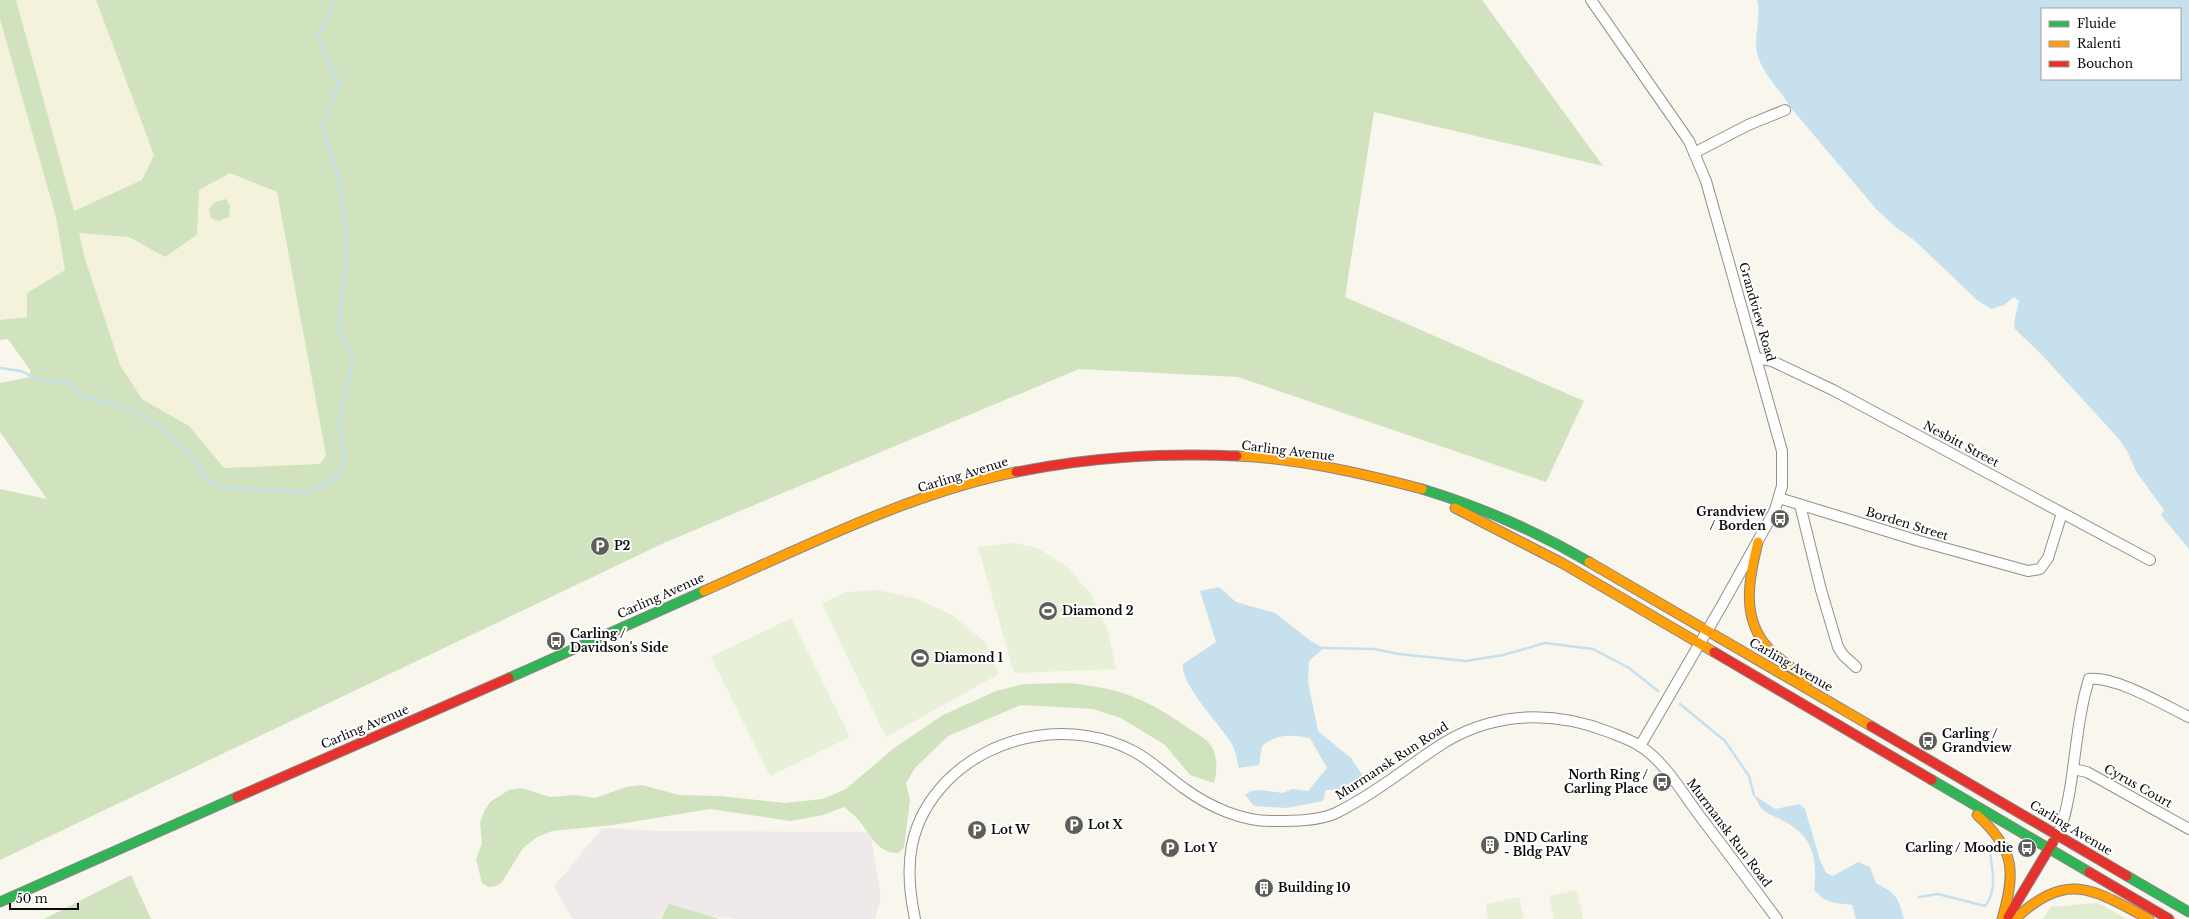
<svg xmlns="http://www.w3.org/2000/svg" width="2189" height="919" viewBox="0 0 2189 919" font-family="'Libre Baskerville',serif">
	<rect width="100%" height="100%" fill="#f8f6ed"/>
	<!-- industrial -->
	<polygon fill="#efe9ea" points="602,828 661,831 870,832 881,897 875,919 735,919 666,910 659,919 573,919 554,887"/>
	<!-- farmland -->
	<g fill="#f4f2da">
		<polygon points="0,0 96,0 154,155 142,180 74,211 65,270 27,293 27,317 0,320"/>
		<polygon points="230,173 277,192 326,455 320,464 224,468 189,426 142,399 120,365 85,259 79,233 129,237 165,257 197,235 199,190"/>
	</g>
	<!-- green -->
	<polygon fill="#dfeccf" points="2097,903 2127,919 2043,919 2051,907"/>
	<!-- forest -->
	<g fill="#d0e2be" fill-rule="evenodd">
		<path d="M0,0H16L74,211L142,180L154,155L96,0H1482L1603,166L1374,112L1345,297L1584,401L1546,482L1238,377L1079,369L666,542L0,860V489L47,499L0,432V383L30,377V370L8,339L0,340V320L27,317V293L65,270L56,217L0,19ZM230,173L277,192L326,455L320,464L224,468L189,426L142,399L120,365L85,259L79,233L129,237L165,257L197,235L199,190Z"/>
		<polygon points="226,199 230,206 229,217 219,221 211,218 209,209 215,202"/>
		<path d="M1070,683C1121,689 1146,698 1188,728C1196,733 1207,739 1212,747C1218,759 1217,771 1214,783L1190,775L1165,745L1121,718L1093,709L1021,705L948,736L915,768L906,783L910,800L904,848L898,853C878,853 872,837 861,823C857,817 850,812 844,807L823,815L790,821L710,809L613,825L552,831L537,837L523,848L502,882L496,886L489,887L482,883L476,859L482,843L480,823L484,812L490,802L509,790L522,788L550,797L575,795L595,798L626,787L642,785L679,795L720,796L785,803L823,799L846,789L894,748L943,715L996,691L1024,684Z"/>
		<polygon points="131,875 151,919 44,919"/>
		<polygon points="669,904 720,919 661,919"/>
	</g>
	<!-- pitch -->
	<g fill="#e9f0d8">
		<polygon points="1013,543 1038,548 1067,567 1091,594 1107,628 1116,669 1014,673 978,547"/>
		<polygon points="877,590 918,599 952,615 985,642 999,674 886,737 822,604 846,592"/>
		<polygon points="791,618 850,737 770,776 711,657"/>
		<polygon points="1577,890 1583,919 1554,919 1549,896"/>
		<polygon points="1519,897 1524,919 1488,919 1486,904"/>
	</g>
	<!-- water -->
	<g fill="#c7e0ee" fill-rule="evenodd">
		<path d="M1757,0H2189V549L2161,515L2164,510L2137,473L2127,451L2119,439L2041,354L2015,329L2014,322L2019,301L2014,297L2004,305L1991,309L1977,300L1913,239L1898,229L1877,210L1791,108C1779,87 1756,69 1756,43C1756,28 1761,15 1757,0ZM2042,9H2180V79H2042Z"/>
		<path d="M1219,587L1236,602L1275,613L1311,641L1324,648L1309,661L1308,682L1318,731L1351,758L1363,776L1352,789L1326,790L1323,801L1287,808L1254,806L1245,795L1251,791L1260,790L1283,793L1292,789L1308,791L1327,768L1310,738C1292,735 1277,733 1262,746L1259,765L1239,768C1237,761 1236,751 1232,744C1221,726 1180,684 1183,664L1216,642L1200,591Z"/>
		<path d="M1754,795L1775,809L1799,804L1805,809L1820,860L1826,873L1833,876L1858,862L1870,867L1876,883C1896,894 1898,896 1904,919H1856L1852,905C1833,902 1828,905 1814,890C1818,855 1812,835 1780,819C1763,811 1763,813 1754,795Z"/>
	</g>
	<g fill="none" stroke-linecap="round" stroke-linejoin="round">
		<!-- stream -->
		<g stroke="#c7e0ee" stroke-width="2.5">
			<polyline points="0,368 21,371 39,380 69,382 80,395 132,410 159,427 190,454 209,482 225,488 307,492 335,479 345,460 339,421 353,358 339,328 347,246 339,179 322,127 339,84 318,37 332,8 333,0"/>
			<polyline points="1324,648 1374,649 1399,654 1466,661 1503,655 1545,643 1593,649 1629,668 1658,691"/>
			<polyline points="1680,704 1725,741 1749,776 1754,795"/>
			<path d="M1919,897L1938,894L1985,906C1999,887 1991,870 1990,849"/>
		</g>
		<!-- street casing -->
		<g stroke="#91908c" stroke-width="12">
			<g id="street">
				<polyline points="1591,0 1689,141 1706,181 1782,451 1782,486 1775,510 1721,607 1640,746"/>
				<polyline points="1694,153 1748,125 1785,110"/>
				<polyline points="1757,358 1772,361 1833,390 2150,560"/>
				<polyline points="1779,498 1919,541 2028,571 2040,569 2048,558 2062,513"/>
				<polyline points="1800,505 1821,590 1838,647 1843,655 1856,667"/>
				<polyline points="2073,769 2087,772 2189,829"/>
				<path d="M2058,834C2065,820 2067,805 2070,789C2076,753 2078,715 2089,679C2116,676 2164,705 2189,717"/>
				<path d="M915,919C904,867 907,823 946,782C993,733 1074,719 1135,752C1153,762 1168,777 1185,789C1210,807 1243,822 1274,821C1293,821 1319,821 1336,813C1371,796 1403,770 1436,748C1489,712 1550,709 1609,732C1619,736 1631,740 1640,746C1664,761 1682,792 1699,815C1725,849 1751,884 1777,919"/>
			</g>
		</g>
		<!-- fast casing -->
		<g stroke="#888783" stroke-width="11">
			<g id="fast">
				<path d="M1422,489C1481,507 1536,531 1589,562"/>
				<polyline points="509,678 704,591"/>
				<polyline points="1932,780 2089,872"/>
				<polyline points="2127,876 2189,912"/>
				<polyline points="0,902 237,797"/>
			</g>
		</g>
		<!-- slow casing -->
		<g stroke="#888783" stroke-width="11">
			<g id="slow">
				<path d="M1237,456C1300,459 1361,473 1422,489"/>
				<polyline points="1455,508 1562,563 1714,652"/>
				<path d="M1758,542C1749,580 1740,619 1770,650C1781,661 1796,670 1809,680"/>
				<polyline points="1589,562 1871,726"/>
				<path d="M704,591C802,548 910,493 1016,472"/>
				<path d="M1977,815C2015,849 2016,872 2002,919"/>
				<path d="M2015,919C2068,870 2092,889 2149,919"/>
			</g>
		</g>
		<!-- jam casing -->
		<g stroke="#888783" stroke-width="11">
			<g id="jam">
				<path d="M1016,472C1092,457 1159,453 1237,456"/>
				<polyline points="1714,652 1932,780"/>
				<polyline points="1871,726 2127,876"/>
				<polyline points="237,797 509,678"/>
				<polyline points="2089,872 2169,919"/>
				<polyline points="2008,917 2053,842"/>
			</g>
		</g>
		<!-- street -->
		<use href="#street" stroke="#fefefc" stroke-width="10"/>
		<!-- fast -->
		<use href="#fast" stroke="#30b455" stroke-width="9"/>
		<!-- slow -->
		<use href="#slow" stroke="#ff9f0a" stroke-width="9"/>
		<!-- jam -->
		<use href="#jam" stroke="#e5322d" stroke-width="9"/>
	</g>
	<!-- icons -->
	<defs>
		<g id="bus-disc" transform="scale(1)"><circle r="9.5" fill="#5d5d59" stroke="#fff"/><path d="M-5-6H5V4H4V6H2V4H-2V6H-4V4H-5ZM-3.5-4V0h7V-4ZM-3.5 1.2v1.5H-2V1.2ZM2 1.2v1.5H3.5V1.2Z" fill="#fff"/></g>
		<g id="parking-disc" transform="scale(1)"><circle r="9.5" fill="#5d5d59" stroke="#fff"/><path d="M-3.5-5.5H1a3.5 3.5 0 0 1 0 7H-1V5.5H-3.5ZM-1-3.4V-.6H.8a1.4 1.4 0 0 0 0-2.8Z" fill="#fff"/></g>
		<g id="stadium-disc" transform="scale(1)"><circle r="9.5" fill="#5d5d59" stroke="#fff"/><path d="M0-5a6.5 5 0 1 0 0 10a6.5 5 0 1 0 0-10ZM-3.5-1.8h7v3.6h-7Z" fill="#fff"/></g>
		<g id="building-disc" transform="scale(1)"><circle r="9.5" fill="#5d5d59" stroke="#fff"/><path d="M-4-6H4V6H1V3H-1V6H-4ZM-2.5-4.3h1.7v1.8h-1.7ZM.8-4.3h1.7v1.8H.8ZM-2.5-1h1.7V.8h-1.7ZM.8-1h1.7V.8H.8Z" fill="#fff"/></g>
	</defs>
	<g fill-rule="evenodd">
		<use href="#bus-disc" x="1780" y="519"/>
		<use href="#parking-disc" x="600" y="546"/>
		<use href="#stadium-disc" x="1048" y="611"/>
		<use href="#bus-disc" x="556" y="641"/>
		<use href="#stadium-disc" x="920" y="658"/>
		<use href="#bus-disc" x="1928" y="741"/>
		<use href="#bus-disc" x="1662" y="782"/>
		<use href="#parking-disc" x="1074" y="825"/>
		<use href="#parking-disc" x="977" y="830"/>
		<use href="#building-disc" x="1490" y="845"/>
		<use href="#parking-disc" x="1170" y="848"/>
		<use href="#bus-disc" x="2027" y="848"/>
		<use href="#building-disc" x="1264" y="888"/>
	</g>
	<g text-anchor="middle" stroke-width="4" stroke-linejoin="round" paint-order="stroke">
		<!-- street labels -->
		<g font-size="12" fill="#0a0a0a" stroke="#fff">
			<text transform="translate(1757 312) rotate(74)" y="4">Grandview Road</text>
			<text transform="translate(1961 444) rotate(28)" y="4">Nesbitt Street</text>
			<text transform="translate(1288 451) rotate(7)" y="4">Carling Avenue</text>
			<text transform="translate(963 475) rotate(-17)" y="4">Carling Avenue</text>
			<text transform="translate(1907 524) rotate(17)" y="4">Borden Street</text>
			<text transform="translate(661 596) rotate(-24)" y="4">Carling Avenue</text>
			<text transform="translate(1791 665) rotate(30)" y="4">Carling Avenue</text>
			<text transform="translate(365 727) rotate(-23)" y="4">Carling Avenue</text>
			<text transform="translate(1392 761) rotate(-33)" y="4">Murmansk Run Road</text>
			<text transform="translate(2138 786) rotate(29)" y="4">Cyrus Court</text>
			<text transform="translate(2071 828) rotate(31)" y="4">Carling Avenue</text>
			<text transform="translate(1729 833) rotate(53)" y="4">Murmansk Run Road</text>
		</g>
		<!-- poi labels -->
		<g font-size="12" font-weight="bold" fill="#0a0a0a" stroke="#fff" text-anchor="start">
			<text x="1766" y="516" text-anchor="end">Grandview<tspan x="1766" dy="14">/ Borden</tspan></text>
			<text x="614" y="550">P2</text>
			<text x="1062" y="615">Diamond 2</text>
			<text x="570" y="638">Carling /<tspan x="570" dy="14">Davidson's Side</tspan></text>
			<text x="934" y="662">Diamond 1</text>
			<text x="1942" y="738">Carling /<tspan x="1942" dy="14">Grandview</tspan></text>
			<text x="1648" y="779" text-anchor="end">North Ring /<tspan x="1648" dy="14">Carling Place</tspan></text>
			<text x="1088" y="829">Lot X</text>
			<text x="991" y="834">Lot W</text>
			<text x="1504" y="842">DND Carling<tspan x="1504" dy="14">- Bldg PAV</tspan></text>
			<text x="1184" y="852">Lot Y</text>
			<text x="2013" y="852" text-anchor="end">Carling / Moodie</text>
			<text x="1278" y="892">Building 10</text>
		</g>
	</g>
	<!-- legend -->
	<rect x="2041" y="8" width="140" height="72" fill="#ffffff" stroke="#9d9d9d"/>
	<rect x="2049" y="21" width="20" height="6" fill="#30b455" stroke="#9d9d9d"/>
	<text x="2077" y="28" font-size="12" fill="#0a0a0a">Fluide</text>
	<rect x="2049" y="41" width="20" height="6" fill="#ff9f0a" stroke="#9d9d9d"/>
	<text x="2077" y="48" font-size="12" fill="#0a0a0a">Ralenti</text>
	<rect x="2049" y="61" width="20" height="6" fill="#e5322d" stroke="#9d9d9d"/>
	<text x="2077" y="68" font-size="12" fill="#0a0a0a">Bouchon</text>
	<!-- scale -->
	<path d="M10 903v6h68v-6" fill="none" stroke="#0a0a0a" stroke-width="2"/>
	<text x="16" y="903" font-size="12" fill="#0a0a0a" stroke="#ffffff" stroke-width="3" paint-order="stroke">50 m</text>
</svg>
